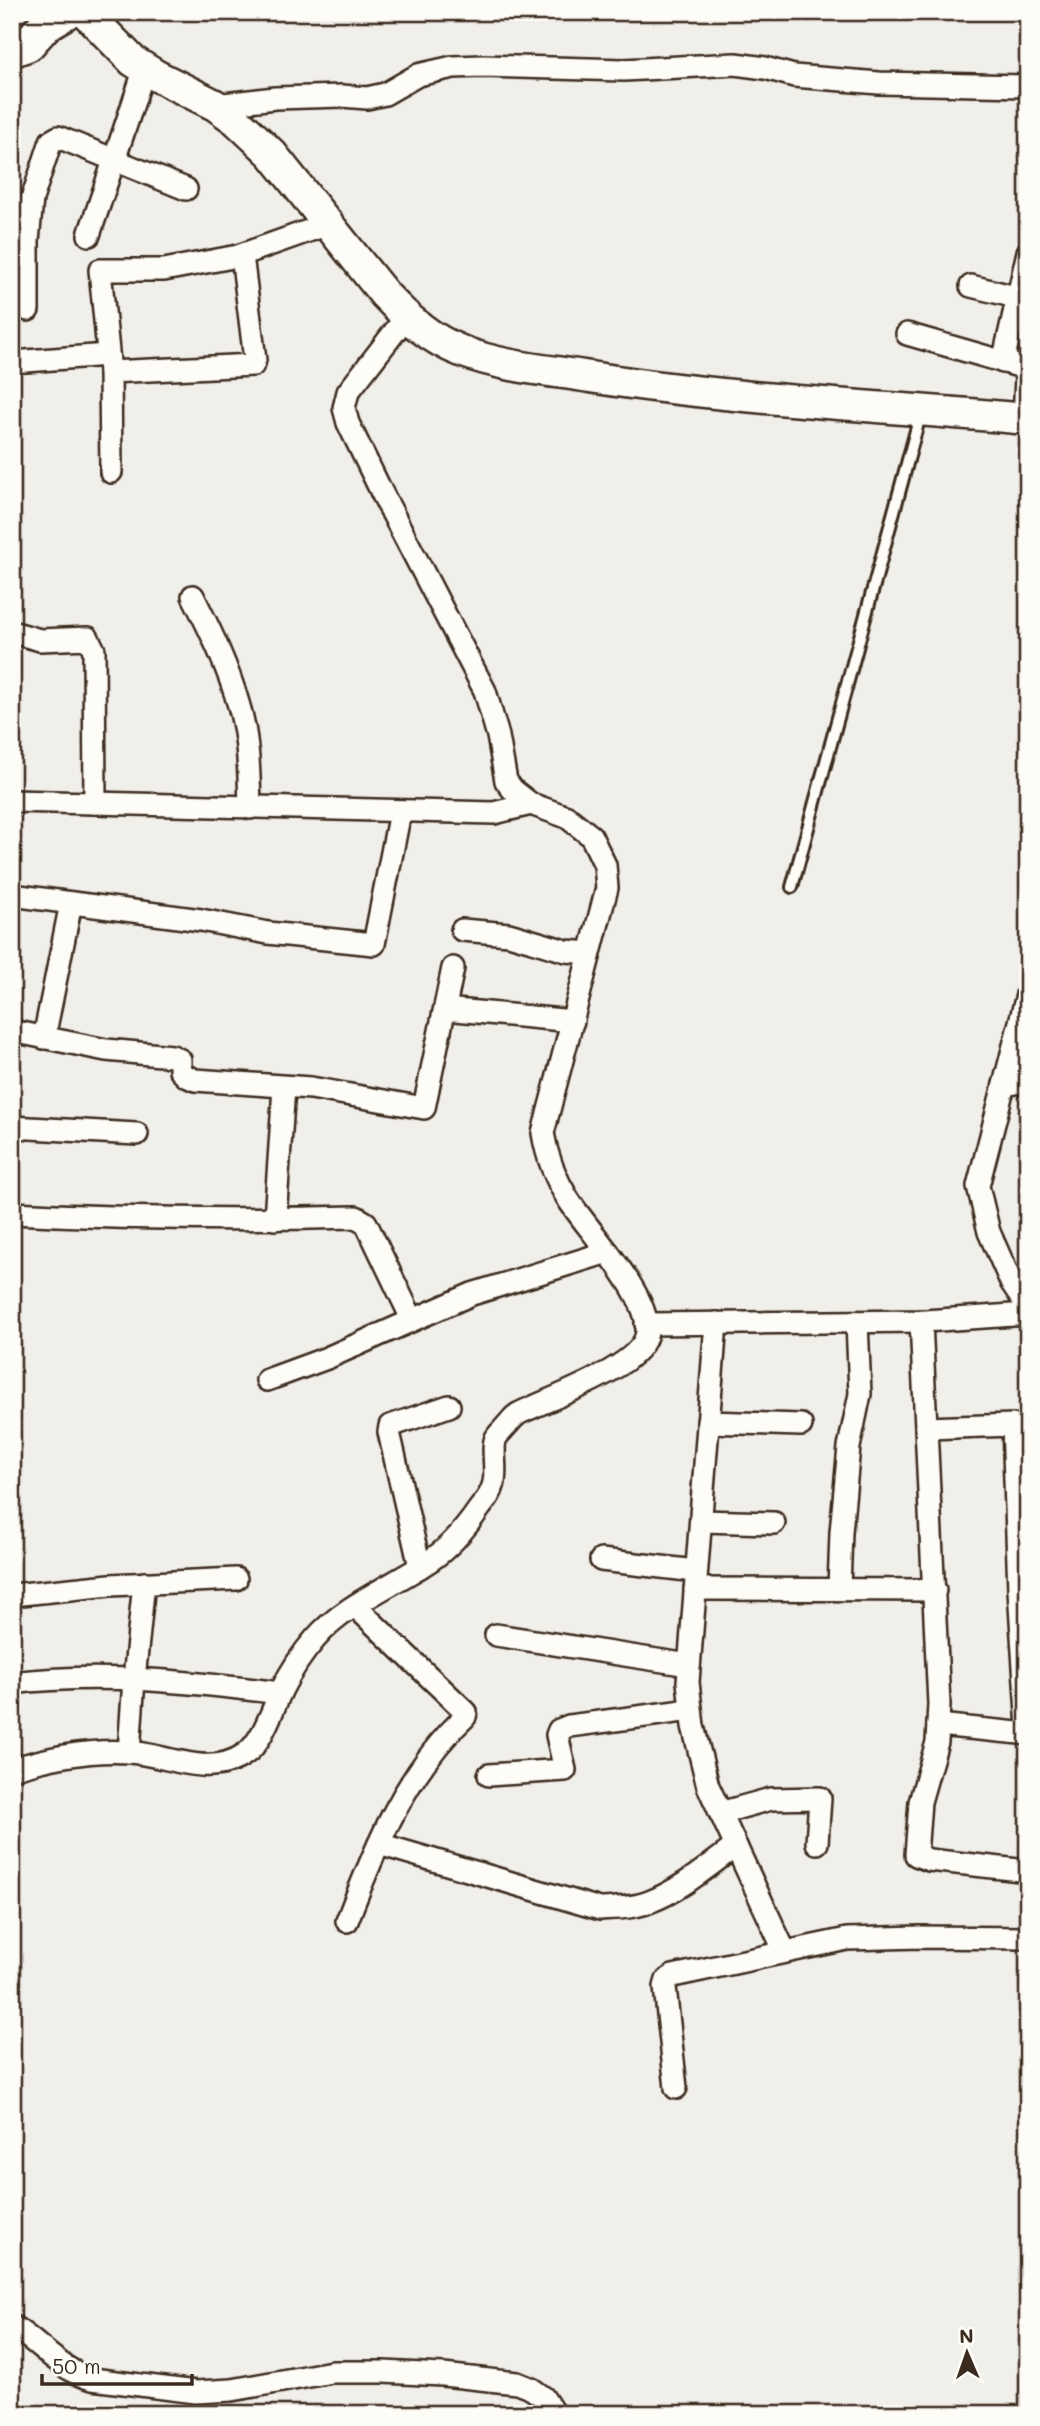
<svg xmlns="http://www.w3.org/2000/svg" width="1040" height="2426" viewBox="0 0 1040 2426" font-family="Mali,sans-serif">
	<rect width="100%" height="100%" fill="#f1efea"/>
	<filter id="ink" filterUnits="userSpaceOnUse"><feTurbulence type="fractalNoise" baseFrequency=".0143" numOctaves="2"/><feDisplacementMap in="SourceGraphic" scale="14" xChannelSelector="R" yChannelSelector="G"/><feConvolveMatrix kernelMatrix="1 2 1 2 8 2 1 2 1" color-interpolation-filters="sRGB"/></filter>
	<g filter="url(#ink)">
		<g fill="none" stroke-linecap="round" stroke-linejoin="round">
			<!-- lane casing -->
			<g stroke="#3b2a1e" stroke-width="16">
				<polyline id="lane" points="792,887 921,412"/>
			</g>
			<!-- street casing -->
			<g stroke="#3b2a1e" stroke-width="26">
				<g id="street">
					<polyline points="215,105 275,98 342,96 367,98 385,94 418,75 453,67 483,66 624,70 735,64 765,68 794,76 879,83 1028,86"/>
					<polyline points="89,235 145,68"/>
					<polyline points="971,286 1028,300"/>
					<polyline points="28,310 28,241 32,199 51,141 58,137 186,189"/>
					<polyline points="907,334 1022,367 1026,377 1024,418"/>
					<polyline points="12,362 108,355"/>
					<polyline points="1003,362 1028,252"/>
					<polyline points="110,372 253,365 255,360 242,255"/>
					<polyline points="111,472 110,372 100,270 164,270 238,256 328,224"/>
					<path d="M193,596C211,632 228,667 239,706C249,739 249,774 250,808"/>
					<polyline points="12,632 40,640 88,638 94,650 95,803"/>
					<polyline points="12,801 494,813 531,804"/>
					<polyline points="12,895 201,920 268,933 374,944 400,812"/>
					<polyline points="462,930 509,934 566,951 590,953"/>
					<polyline points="1028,991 978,1186 989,1232 1011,1282 1028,1307"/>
					<polyline points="445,1009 573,1021"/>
					<polyline points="12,1031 106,1050 172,1056 180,1060 180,1070 186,1076 195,1080 311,1088 424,1108 453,968"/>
					<polyline points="44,1038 71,903"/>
					<polyline points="1004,1085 1028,1081"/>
					<polyline points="12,1127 137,1134"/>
					<path d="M12,1213C127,1219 241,1220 356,1217L366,1223L412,1319"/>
					<polyline points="275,1219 284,1087"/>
					<polyline points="921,1321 939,1704 937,1742 920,1802 916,1855 929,1860 1028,1871"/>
					<polyline points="716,1323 688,1682 693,1726 708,1786 785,1952"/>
					<polyline points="646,1324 925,1321 1028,1314"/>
					<polyline points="267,1380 327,1358 472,1294 608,1252"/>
					<polyline points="708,1422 801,1425"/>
					<polyline points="926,1428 1013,1425 1019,1590 1028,1729"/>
					<polyline points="701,1521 774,1523"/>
					<polyline points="601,1560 696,1571"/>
					<polyline points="420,1567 389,1432 390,1426 449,1406"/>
					<polyline points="695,1589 935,1590"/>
					<polyline points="839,1589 841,1532 849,1447 860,1394 857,1322"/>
					<polyline points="12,1595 110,1585 236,1579"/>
					<polyline points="496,1635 689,1665"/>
					<path d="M12,1683C102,1672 191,1682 280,1693"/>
					<polyline points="938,1725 1028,1734"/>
					<polyline points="129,1752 134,1679 144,1583"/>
					<path d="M12,1769C50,1757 90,1749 130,1752C168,1755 209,1779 245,1754C263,1742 273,1707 282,1689C291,1671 302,1654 315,1639C344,1605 394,1585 431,1560C450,1547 466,1528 479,1509C484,1503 491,1494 493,1486C498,1473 491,1448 496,1438C498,1434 504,1429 507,1425C511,1421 513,1417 518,1414C547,1399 644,1367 647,1332C650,1294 588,1231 568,1199C555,1178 547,1158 543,1133L607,888L605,865L591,836L567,817L531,804L513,790L506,781L498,736L485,691L383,495L348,423L344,408L348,392L406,317"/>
					<polyline points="489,1775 565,1770 557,1735 559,1730 569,1726 691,1710"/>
					<polyline points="720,1813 771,1799 820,1798 817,1843"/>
					<path d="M379,1844L600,1909C617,1908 634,1908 649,1902C681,1890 708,1866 736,1846"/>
					<path d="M347,1921C375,1848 406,1771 465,1717L466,1712L356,1607"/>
					<polyline points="676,2088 665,1987 667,1980 673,1976 847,1939 920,1937 1028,1938"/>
					<path d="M12,2326C39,2342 61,2371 92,2379L196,2392L232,2390L332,2372H383L443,2375L517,2383L532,2389L543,2397L554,2414"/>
				</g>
			</g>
			<!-- secondary casing -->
			<g stroke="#3b2a1e" stroke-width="35">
				<path id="secondary" d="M85,12L133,61L157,76L215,105L236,120L272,154L385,295C407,318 430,339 461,351C502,367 547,370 590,377C735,400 882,406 1028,419"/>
			</g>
			<!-- primary casing -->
			<g stroke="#3b2a1e" stroke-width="38">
				<polyline id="primary" points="12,50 28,44 46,24 66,12"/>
			</g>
			<!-- lane -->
			<use href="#lane" stroke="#fdfcf7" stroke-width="10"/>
			<!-- street -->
			<use href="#street" stroke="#fdfcf7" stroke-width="21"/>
			<!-- secondary -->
			<use href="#secondary" stroke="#fdfcf7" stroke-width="30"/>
			<!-- primary -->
			<use href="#primary" stroke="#fdfcf7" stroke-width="33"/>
		</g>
	</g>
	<!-- margin -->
	<rect width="1040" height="2426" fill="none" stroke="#fdfcf7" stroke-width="42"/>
	<rect x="21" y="21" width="998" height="2384" fill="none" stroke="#3b2a1e" stroke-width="2.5" filter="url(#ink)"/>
	<!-- north arrow -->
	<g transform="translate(967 2353) rotate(358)" stroke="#fdfcf7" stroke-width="5" paint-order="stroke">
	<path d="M0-5L12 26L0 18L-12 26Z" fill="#3b2a1e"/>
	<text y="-10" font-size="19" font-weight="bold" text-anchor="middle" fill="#3b2a1e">N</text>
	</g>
	<!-- scale -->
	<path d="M42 2374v10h150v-10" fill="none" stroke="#3b2a1e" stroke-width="3.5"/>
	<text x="52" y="2374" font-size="21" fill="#3b2a1e" stroke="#fdfcf7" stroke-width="5" paint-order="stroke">50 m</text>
</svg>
